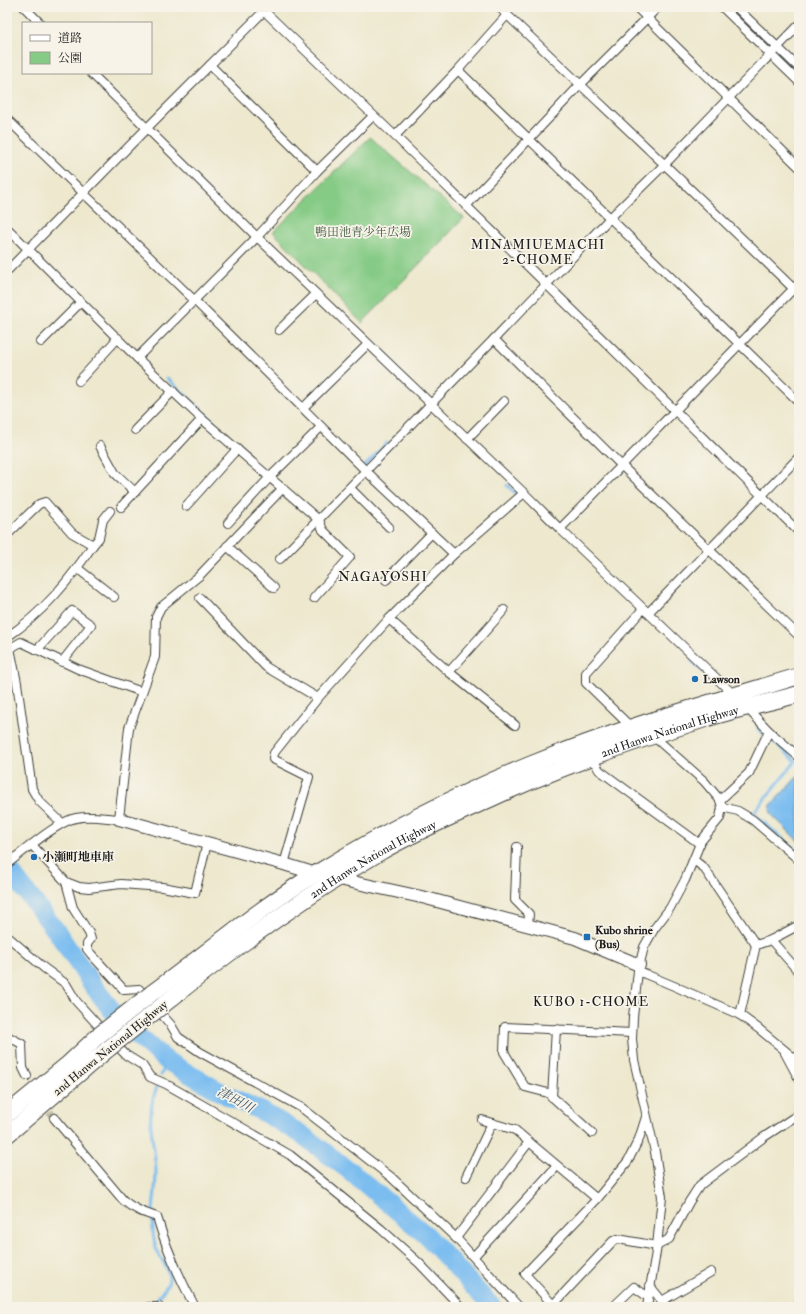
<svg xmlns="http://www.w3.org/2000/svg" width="806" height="1314" viewBox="0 0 806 1314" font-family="'IM FELL Double Pica','Noto Serif JP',serif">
	<rect width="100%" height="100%" fill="#f7f3e8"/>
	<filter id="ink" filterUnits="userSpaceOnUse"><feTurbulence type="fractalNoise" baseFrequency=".025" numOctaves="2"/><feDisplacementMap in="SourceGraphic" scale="8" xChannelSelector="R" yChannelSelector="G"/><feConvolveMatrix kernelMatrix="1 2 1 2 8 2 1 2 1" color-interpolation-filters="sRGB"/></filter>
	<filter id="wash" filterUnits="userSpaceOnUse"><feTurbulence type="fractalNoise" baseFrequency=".012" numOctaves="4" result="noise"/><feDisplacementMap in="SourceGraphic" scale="16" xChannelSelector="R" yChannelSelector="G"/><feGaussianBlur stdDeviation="0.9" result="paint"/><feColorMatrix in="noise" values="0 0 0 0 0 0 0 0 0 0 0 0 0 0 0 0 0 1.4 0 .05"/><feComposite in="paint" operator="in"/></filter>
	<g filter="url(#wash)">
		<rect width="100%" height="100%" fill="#ede8ce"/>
		<!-- green -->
		<polygon fill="#85cb85" stroke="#507450" points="370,137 464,218 362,323 273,232"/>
		<!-- water -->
		<polygon fill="#7bbdf0" stroke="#4c6c86" points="799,775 799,842 772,815 770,810 771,805"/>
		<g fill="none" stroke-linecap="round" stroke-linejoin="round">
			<!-- stream -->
			<g stroke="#7bbdf0" stroke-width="3">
				<polyline points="729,7 799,75"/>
				<polyline points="64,279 88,302"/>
				<polyline points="167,378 219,427"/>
				<polyline points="405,385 413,393"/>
				<polyline points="365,466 387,443"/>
				<polyline points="507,485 517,495"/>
				<polyline points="691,660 720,688"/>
				<polyline points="757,728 763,733"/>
				<polyline points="771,739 796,761 755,811 755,815 799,853"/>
				<polyline points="161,1075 167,1061"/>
				<path d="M155,1305C156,1294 171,1288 169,1276C167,1265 158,1256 155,1245C149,1218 156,1198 156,1172C155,1141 144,1118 157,1087"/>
			</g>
			<!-- river -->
			<polyline stroke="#7bbdf0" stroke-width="19" points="7,867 57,932 94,987 121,1022 167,1061 226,1095 261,1111 301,1134 350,1171 426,1235 492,1307"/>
		</g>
	</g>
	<g filter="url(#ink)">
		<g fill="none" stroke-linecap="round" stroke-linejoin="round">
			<!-- street-tunnel -->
			<polyline stroke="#c3bfaa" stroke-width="8" stroke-dasharray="8 4" stroke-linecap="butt" points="43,1102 54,1118"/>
			<!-- street casing -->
			<g stroke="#3b3b37" stroke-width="10">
				<g id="street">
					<polyline points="24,7 40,23"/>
					<polyline points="260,7 395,136 799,532"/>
					<path d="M499,7C599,103 700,197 799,294"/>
					<polyline points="636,7 799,167"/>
					<polyline points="722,7 799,82"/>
					<polyline points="736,7 799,68"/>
					<polyline points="210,65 317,171"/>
					<polyline points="458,70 799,402"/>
					<polyline points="91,73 257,237 524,493 560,529 734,695"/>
					<polyline points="7,119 194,300 366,471 454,554 524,493"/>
					<polyline points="395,136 458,70 507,15"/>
					<polyline points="466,206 580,85 658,7"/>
					<polyline points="7,228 137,358 202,419 319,520 323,530 350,557 314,598"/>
					<polyline points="7,271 147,128 267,8"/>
					<polyline points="279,330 316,294"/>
					<polyline points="494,339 622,466 799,636"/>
					<polyline points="41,342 81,302"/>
					<polyline points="137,358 257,237 317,171 373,116"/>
					<polyline points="79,381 118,338"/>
					<polyline points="303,408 368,344"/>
					<polyline points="135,430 173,391"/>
					<polyline points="467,439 504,401"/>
					<polyline points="100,446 115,473 135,492"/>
					<polyline points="350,488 389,527"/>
					<polyline points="186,506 237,449"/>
					<polyline points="121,507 202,419"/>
					<polyline points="228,523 270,477 321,427"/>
					<polyline points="560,529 799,283"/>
					<path d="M7,535L39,504L45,502L72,533L93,545C69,581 43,613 7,637"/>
					<polyline points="93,545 99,538 103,520 110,511"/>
					<polyline points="227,546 274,588"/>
					<polyline points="280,559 494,339 610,218 665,164 799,25"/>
					<polyline points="77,568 114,597"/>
					<polyline points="386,580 432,533"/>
					<polyline points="200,598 266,667 318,698"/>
					<polyline points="648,613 799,457"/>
					<polyline points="389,619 449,672 515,725"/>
					<polyline points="7,646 11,653 17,683 32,789 39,801 62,823"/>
					<polyline points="9,649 21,642 78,669 142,692"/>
					<polyline points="37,650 72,611 91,625 62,662"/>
					<polyline points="449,672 504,610"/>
					<polyline points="746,707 769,731 799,757"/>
					<polyline points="632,728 586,683 586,673 643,609"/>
					<polyline points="592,757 599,770 700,844"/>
					<polyline points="720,800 749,773 769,731"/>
					<polyline points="722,807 738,811 753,820 799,860"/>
					<polyline points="32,845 66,882 73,908 89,933 91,939 87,944 87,949 91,954 124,990 139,989 148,999"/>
					<polyline points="517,847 515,900 529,914 528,925"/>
					<polyline points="694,860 704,868 756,945"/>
					<path d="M7,864C23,852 58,821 76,818C90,815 104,818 119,819L129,728L155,657L156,617L161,607L199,576L283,488"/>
					<polyline points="284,864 309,777 273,759 274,753 318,698 389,619 454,554"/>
					<polyline points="66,882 79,887 89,888 121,884 162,887 195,893 207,843"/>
					<polyline points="7,936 44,968 66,984 76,1001 105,1033"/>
					<polyline points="771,940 799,972"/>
					<polyline points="638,971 674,986 740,1015 759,1029 799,1062"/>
					<polyline points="155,1007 171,1025 178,1037 200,1052 302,1108 391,1177 456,1238 519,1307"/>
					<polyline points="740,1015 756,945 771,940 799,925"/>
					<polyline points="7,1036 22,1044 23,1068 27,1076"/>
					<polyline points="113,1042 126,1055 142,1065 150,1077 166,1084 290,1155 381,1229 419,1263 461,1307"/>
					<polyline points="785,1053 799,1079"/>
					<polyline points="552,1097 556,1029"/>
					<path d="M54,1118L123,1200C133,1209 144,1213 157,1217C166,1248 179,1277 195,1307"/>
					<polyline points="482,1120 515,1130 597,1199"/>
					<polyline points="592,1133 548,1093 525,1087 504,1052 505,1027 632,1033"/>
					<polyline points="466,1177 492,1123"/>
					<polyline points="456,1238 529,1142"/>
					<polyline points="474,1256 557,1166"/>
					<polyline points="650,1286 662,1301 711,1272"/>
					<polyline points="553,1305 613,1241 618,1239 657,1246 669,1239 689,1202 700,1185 764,1137 799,1114"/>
					<polyline points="149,1307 159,1307"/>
					<polyline points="555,1307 525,1274 597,1199 628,1161 639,1139 646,1117"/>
					<polyline points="613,1307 634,1287 648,1297"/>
					<polyline points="647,1307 657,1246 662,1197 655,1152 634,1060 632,1039 633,1017 638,971 644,947 654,929 670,908 685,880 701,841 720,818 722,807 720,800 704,781 652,735"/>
					<polyline points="795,1307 799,1303"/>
				</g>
			</g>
			<!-- secondary casing -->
			<g stroke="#3b3b37" stroke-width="14">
				<polyline id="secondary" points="119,819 284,864 316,874 426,898 575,938 639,965"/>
			</g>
			<!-- highway casing -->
			<g stroke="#3b3b37" stroke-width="18">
				<g id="highway">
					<path d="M152,993C207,953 259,908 317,873C386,831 458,794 532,764C619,728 709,703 799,676"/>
					<path id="s1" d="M163,1005C232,949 304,897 380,852C420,829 462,812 503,793C569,764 637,740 705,719C736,709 768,703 799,694"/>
					<polyline points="7,1114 67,1065 98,1036"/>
					<polyline points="7,1135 108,1049"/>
				</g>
			</g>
			<!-- street -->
			<use href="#street" stroke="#fff" stroke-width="8"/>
			<!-- secondary -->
			<use href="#secondary" stroke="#fff" stroke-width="12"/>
			<!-- highway -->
			<use href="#highway" stroke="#fff" stroke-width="16"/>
			<!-- highway-bridge casing -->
			<g stroke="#3b3b37" stroke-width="18" stroke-linecap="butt">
				<g id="highway-bridge">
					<polyline points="98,1036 152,993"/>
					<polyline points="108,1049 163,1005"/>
				</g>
			</g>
			<!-- highway-bridge -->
			<use href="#highway-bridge" stroke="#fff" stroke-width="16"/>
		</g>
	</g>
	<!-- markers -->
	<g fill="#1f6fb2" stroke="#f7f3e8" stroke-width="1.5">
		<circle cx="695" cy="679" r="4"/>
		<circle cx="34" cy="857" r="4"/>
		<rect x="583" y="933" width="8" height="8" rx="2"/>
	</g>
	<g text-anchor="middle" stroke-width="3.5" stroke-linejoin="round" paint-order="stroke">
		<!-- park labels -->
		<g font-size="12" fill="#415941" stroke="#f7f3e8">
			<text x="363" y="236">鴨田池青少年広場</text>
		</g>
		<!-- poi labels -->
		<g font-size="12" font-weight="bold" fill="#1c1c1c" stroke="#f7f3e8" text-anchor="start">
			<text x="703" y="683">Lawson</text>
			<text x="42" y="861">小瀬町地車庫</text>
			<text x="595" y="934">Kubo shrine<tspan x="595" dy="14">(Bus)</tspan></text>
		</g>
		<!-- street labels -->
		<g font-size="12" fill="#1c1c1c" stroke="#f7f3e8">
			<text dy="4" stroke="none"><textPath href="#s1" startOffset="580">2nd Hanwa National Highway</textPath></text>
			<text dy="4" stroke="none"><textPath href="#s1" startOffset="256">2nd Hanwa National Highway</textPath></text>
			<text transform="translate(110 1048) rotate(-39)" y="4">2nd Hanwa National Highway</text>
		</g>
		<!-- neighbourhood labels -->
		<g font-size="13" letter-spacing="1" fill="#1c1c1c" stroke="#f7f3e8">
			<text x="538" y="249">MINAMIUEMACHI<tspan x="538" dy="15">2-CHOME</tspan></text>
			<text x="383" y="581">NAGAYOSHI</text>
			<text x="591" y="1006">KUBO 1-CHOME</text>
		</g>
		<!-- water labels -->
		<g font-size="13" font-style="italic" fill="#3d5466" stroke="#f7f3e8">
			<text transform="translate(236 1099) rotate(29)" y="5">津田川</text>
		</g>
	</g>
	<!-- margin -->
	<rect width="806" height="1314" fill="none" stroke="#f7f3e8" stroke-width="24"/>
	<!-- legend -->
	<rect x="22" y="22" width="130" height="52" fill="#f7f3e8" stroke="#9f9d96"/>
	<rect x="30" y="35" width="20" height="6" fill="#ffffff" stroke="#9f9d96"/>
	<text x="58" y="42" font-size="12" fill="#1c1c1c">道路</text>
	<rect x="30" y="52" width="20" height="12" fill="#85cb85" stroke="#9f9d96"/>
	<text x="58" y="62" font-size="12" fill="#1c1c1c">公園</text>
</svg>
